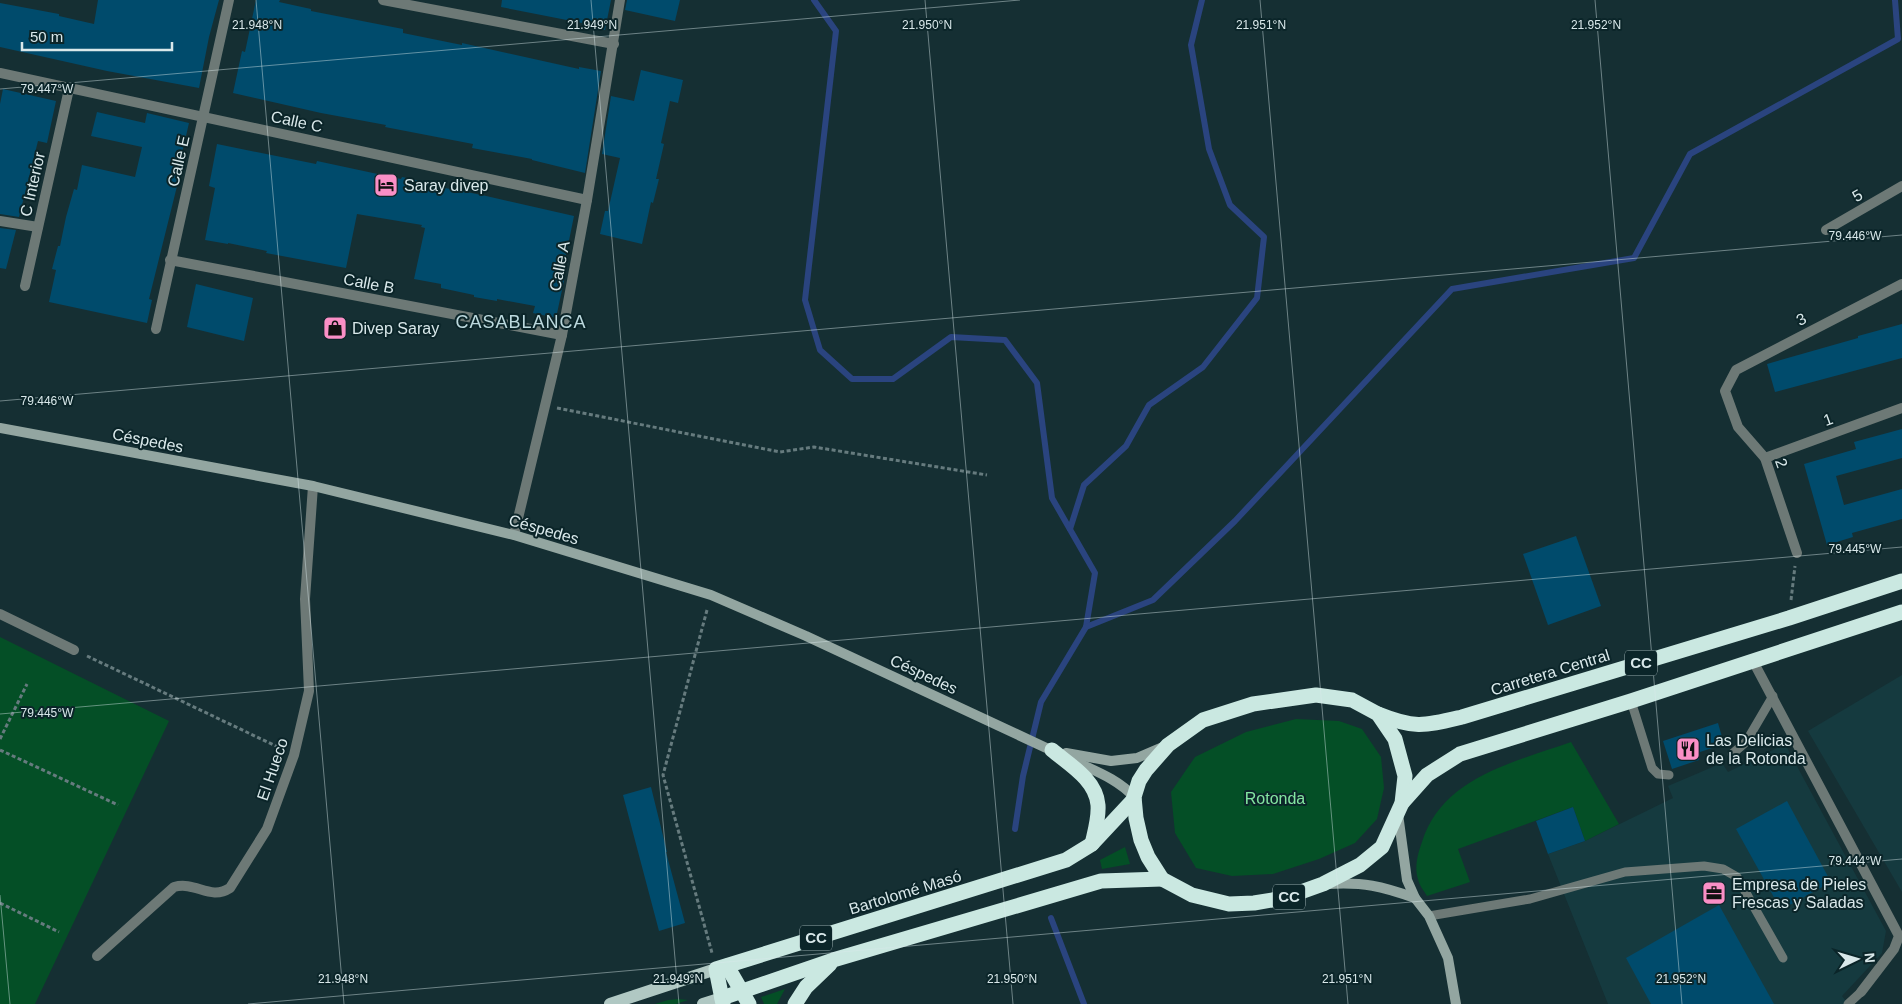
<svg xmlns="http://www.w3.org/2000/svg" width="1902" height="1004" viewBox="0 0 1902 1004" font-family="Arial,sans-serif">
	<rect width="100%" height="100%" fill="#152f33"/>
	<!-- built -->
	<g fill="#153a3f">
		<polygon points="1902,675 1902,892 1808,731"/>
		<polygon points="1785,744 1886,931 1882,953 1842,996 1848,1004 1608,1004 1548,854 1585,841 1673,798 1668,786 1722,763 1728,772"/>
	</g>
	<!-- green -->
	<g fill="#044f26">
		<polygon points="0,637 169,721 35,1004 0,1004"/>
		<polygon points="1296,719 1339,721 1362,729 1381,757 1384,788 1377,819 1355,843 1319,859 1273,874 1232,876 1196,868 1175,833 1171,792 1195,757 1246,732"/>
		<path d="M1571,742L1619,824L1585,841L1573,807L1458,849L1470,882L1427,896C1424,891 1419,885 1418,879C1414,867 1418,853 1422,842C1442,777 1515,762 1571,742Z"/>
		<polygon points="1125,847 1130,864 1102,869 1100,860"/>
		<polygon points="785,989 777,1004 764,1004 761,997"/>
		<polygon points="678,999 688,1000 676,1004 655,1004 668,1000"/>
	</g>
	<g fill="none" stroke-linecap="round" stroke-linejoin="round">
		<!-- stream -->
		<g stroke="#2a447f" stroke-width="6">
			<polyline points="814,0 836,31 805,300 820,350 852,379 893,379 951,337 1005,340 1037,383 1052,498 1095,573 1086,627 1041,702 1023,776 1015,829"/>
			<polyline points="1070,529 1084,485 1126,446 1149,405 1203,367 1257,298 1264,237 1230,205 1209,149 1191,45 1202,0"/>
			<polyline points="1086,627 1153,600 1235,521 1452,289 1634,258 1690,154 1898,39 1895,0"/>
			<polyline points="1051,918 1084,1004"/>
		</g>
	</g>
	<!-- building -->
	<g fill="#004b6c">
		<polygon points="98,0 219,0 209,37 199,88 107,71 0,47 0,3 59,14 59,16 94,24"/>
		<polygon points="256,0 280,0 279,2 311,9 311,11 403,29 403,33 462,45 462,43 579,69 579,67 601,71 585,173 532,160 532,159 472,148 473,144 385,127 386,125 321,113 233,93 242,51 245,52"/>
		<polygon points="502,0 611,0 605,30 582,25 582,23 501,7"/>
		<polygon points="627,0 680,0 675,21 625,10"/>
		<polygon points="641,70 683,80 678,103 670,101 661,143 664,144 656,179 659,179 653,203 651,202 642,244 600,234 605,211 608,211 620,158 602,154 611,96 634,101"/>
		<polygon points="3,89 56,101 47,143 38,141 19,217 0,214 0,104"/>
		<polygon points="97,112 145,123 147,113 189,123 182,153 185,154 149,299 152,300 147,323 49,302 56,270 52,269 58,246 60,246 66,217 74,189 77,190 82,165 135,177 142,147 91,136"/>
		<polygon points="217,144 316,164 317,161 401,179 402,177 425,182 424,184 482,195 574,216 562,275 565,276 556,318 533,313 535,306 497,299 497,301 474,297 474,295 441,288 441,284 414,279 425,228 421,227 422,225 357,214 346,268 266,253 267,251 228,243 228,244 205,240 215,188 209,186"/>
		<polygon points="0,228 16,230 6,269 0,268"/>
		<polygon points="196,284 253,298 244,341 187,327"/>
		<polygon points="1902,324 1902,358 1775,392 1767,364 1858,338 1858,336"/>
		<polygon points="1902,429 1902,458 1836,476 1844,505 1902,489 1902,519 1852,533 1853,537 1827,545 1804,464 1856,449 1854,442"/>
		<polygon points="1576,536 1601,606 1548,625 1523,554"/>
		<polygon points="1718,723 1724,744 1697,753 1699,760 1672,769 1663,741"/>
		<polygon points="651,787 667,852 666,852 685,923 659,931 623,795"/>
		<polygon points="1787,801 1831,882 1781,910 1736,829"/>
		<polygon points="1573,807 1585,841 1548,854 1536,821"/>
		<polygon points="1719,905 1774,1004 1651,1004 1626,958"/>
	</g>
	<g fill="none" stroke-linecap="round" stroke-linejoin="round">
		<!-- path -->
		<g stroke="#667b7e" stroke-width="3" stroke-dasharray="4 2.5" stroke-linecap="butt">
			<polyline points="557,408 780,452 814,447 987,475"/>
			<polyline points="1791,600 1795,566"/>
			<polyline points="707,610 663,775 712,953"/>
			<polyline points="87,656 280,748"/>
			<polyline points="0,739 27,684"/>
			<polyline points="0,750 118,805"/>
			<polyline points="0,903 59,932"/>
		</g>
		<!-- lane -->
		<g stroke="#6d7976" stroke-width="9">
			<polyline points="1631,701 1652,768 1658,774 1669,775"/>
			<polyline points="1732,754 1746,742 1773,696"/>
			<polyline points="1429,916 1530,899 1625,872 1704,866 1723,869 1737,877 1783,958"/>
			<polyline points="1848,1004 1861,992"/>
		</g>
		<!-- street -->
		<g stroke="#6d7976" stroke-width="10">
			<polyline points="383,0 614,44"/>
			<polyline points="0,73 587,200"/>
			<polyline points="0,221 38,227"/>
			<polyline points="1826,230 1902,186"/>
			<polyline points="170,260 562,335"/>
			<polyline points="25,286 69,89"/>
			<polyline points="156,329 229,0"/>
			<polyline points="1765,458 1902,408"/>
			<polyline points="514,535 562,335 587,200 620,0"/>
			<polyline points="1797,553 1765,458 1738,427 1725,391 1736,370 1902,284"/>
			<polyline points="0,614 74,650"/>
			<polyline points="1753,661 1899,936 1894,949 1861,992"/>
			<path d="M97,956L174,887C196,881 210,901 230,888L267,829L294,755L309,691L305,599L313,486"/>
		</g>
		<!-- secondary -->
		<g stroke="#93a6a1" stroke-width="10">
			<polyline points="0,428 313,486 514,535 711,595 806,636 1057,753"/>
			<polyline points="1066,753 1111,761 1137,758 1165,746"/>
			<path d="M1070,759C1092,770 1117,778 1134,797"/>
			<polyline points="1398,814 1407,880 1415,898 1429,916 1448,958 1456,1004"/>
			<path d="M1328,884C1364,882 1381,886 1415,898"/>
		</g>
		<!-- primary -->
		<g stroke="#b0c8c3" stroke-width="12">
			<polyline points="610,1004 716,969"/>
			<polyline points="703,1004 722,998"/>
		</g>
		<!-- highway -->
		<g stroke="#cae8e1" stroke-width="15">
			<polygon points="1316,695 1352,700 1378,714 1395,739 1405,776 1402,803 1382,847 1360,865 1323,884 1284,898 1254,903 1229,904 1192,895 1162,879 1148,857 1141,840 1136,818 1134,797 1139,781 1146,770 1168,745 1203,720 1253,704"/>
			<path d="M1378,714C1415,729 1424,726 1462,717L1789,618L1902,581"/>
			<path d="M1052,750C1070,765 1096,780 1098,805C1099,818 1095,831 1092,844"/>
			<polyline points="1402,803 1427,775 1460,754 1631,701 1902,612"/>
			<polyline points="727,966 749,1004"/>
			<polyline points="722,998 833,960 1101,881 1162,879"/>
			<polyline points="723,1004 716,969 1066,860 1092,844 1134,799"/>
			<polyline points="795,1004 806,987 830,964"/>
		</g>
	</g>
	<!-- ticks -->
	<path fill="none" stroke="#d9e8ea" stroke-width="1" stroke-opacity="0.45" d="M256,0L344,1004M591,0L679,1004M925,0L1013,1004M1260,0L1348,1004M1595,0L1682,1004M0,89L1020,0M0,401L1902,235M0,714L1902,547M0,895L10,1004M248,1004L1902,859"/>
	<!-- icons -->
	<defs>
		<g id="hotel-square" transform="scale(1.25)"><rect x="-9" y="-9" width="18" height="18" rx="4" fill="#fa8fc6" stroke="#0b2529"/><path d="M-6-4.5h1.5V1H6V5H4.5V3h-9V5H-6ZM-4 0a1.8 1.8 0 1 1 3.6 0ZM.5 0V-2.5h3Q6-2.5 6 0Z" fill="#111"/></g>
		<g id="shop-square" transform="scale(1.25)"><rect x="-9" y="-9" width="18" height="18" rx="4" fill="#fa8fc6" stroke="#0b2529"/><path d="M-5-2.5h2.3a2.7 3.5 0 0 1 5.4 0H5L5.5 6h-11ZM-1.5-2.5h3a1.5 2.3 0 0 0-3 0Z" fill="#111"/></g>
		<g id="restaurant-square" transform="scale(1.25)"><rect x="-9" y="-9" width="18" height="18" rx="4" fill="#fa8fc6" stroke="#0b2529"/><path d="M-5-6h1v4h1v-4h1v4h1v-4h1v5L-1.5 .5V6h-2V.5L-5-1ZM5-6V6H3V1.5H1.5Q1.5-4 5-6Z" fill="#111"/></g>
		<g id="office-square" transform="scale(1.25)"><rect x="-9" y="-9" width="18" height="18" rx="4" fill="#fa8fc6" stroke="#0b2529"/><path d="M-6-3h4V-5.5h4V-3h4V5H-6ZM-1-4.5V-3h2v-1.5ZM-6 0V1H6V0Z" fill="#111"/></g>
	</defs>
	<g fill-rule="evenodd">
		<use href="#hotel-square" x="386" y="185"/>
		<use href="#shop-square" x="335" y="328"/>
		<use href="#restaurant-square" x="1688" y="749"/>
		<use href="#office-square" x="1714" y="893"/>
	</g>
	<g text-anchor="middle" stroke-width="4" stroke-linejoin="round" paint-order="stroke">
		<!-- shield labels -->
		<g fill="#0b2529" stroke="#9baeb0" stroke-width="1">
			<rect x="1625" y="650.5" width="32" height="25" rx="4"/>
			<rect x="1273" y="884.5" width="32" height="25" rx="4"/>
			<rect x="800" y="925.5" width="32" height="25" rx="4"/>
		</g>
		<g font-size="15" font-weight="bold" fill="#d9e8ea">
			<text x="1641" y="668">CC</text>
			<text x="1289" y="902">CC</text>
			<text x="816" y="943">CC</text>
		</g>
		<!-- street labels -->
		<g font-size="16" fill="#d9e8ea" stroke="#0b2529">
			<text transform="translate(297 121) rotate(12)" y="6">Calle C</text>
			<text transform="translate(178 161) rotate(-77)" y="6">Calle E</text>
			<text transform="translate(32 184) rotate(-77)" y="6">C Interior</text>
			<text transform="translate(1857 195) rotate(-30)" y="6">5</text>
			<text transform="translate(559 266) rotate(-79)" y="6">Calle A</text>
			<text transform="translate(369 283) rotate(11)" y="6">Calle B</text>
			<text transform="translate(1801 319) rotate(-27)" y="6">3</text>
			<text transform="translate(1828 419) rotate(-20)" y="6">1</text>
			<text transform="translate(148 440) rotate(11)" y="6">Céspedes</text>
			<text transform="translate(1782 463) rotate(70)" y="6">2</text>
			<text transform="translate(544 529) rotate(16)" y="6">Céspedes</text>
			<text transform="translate(1550 672) rotate(-17)" y="6">Carretera Central</text>
			<text transform="translate(924 674) rotate(25)" y="6">Céspedes</text>
			<text transform="translate(272 769) rotate(-71)" y="6">El Hueco</text>
			<text transform="translate(905 892) rotate(-17)" y="6">Bartolomé Masó</text>
		</g>
		<!-- poi labels -->
		<g font-size="16" fill="#d9e8ea" stroke="#0b2529" text-anchor="start">
			<text x="404" y="191">Saray divep</text>
			<text x="352" y="334">Divep Saray</text>
			<text x="1706" y="746">Las Delicias<tspan x="1706" dy="18">de la Rotonda</tspan></text>
			<text x="1732" y="890">Empresa de Pieles<tspan x="1732" dy="18">Frescas y Saladas</tspan></text>
		</g>
		<!-- park labels -->
		<g font-size="16" fill="#83e5a0" stroke="#0b2529">
			<text x="1275" y="804">Rotonda</text>
		</g>
		<!-- neighbourhood labels -->
		<g font-size="18" letter-spacing="1" fill="#bcd9de" stroke="#0b2529">
			<text x="521" y="328">CASABLANCA</text>
		</g>
	</g>
	<g font-size="12" text-anchor="middle" fill="#d9e8ea" stroke="#0b2529" stroke-width="4" stroke-linejoin="round" paint-order="stroke">
		<text x="257" y="29">21.948°N</text>
		<text x="592" y="29">21.949°N</text>
		<text x="927" y="29">21.950°N</text>
		<text x="1261" y="29">21.951°N</text>
		<text x="1596" y="29">21.952°N</text>
		<text x="47" y="93">79.447°W</text>
		<text x="1855" y="240">79.446°W</text>
		<text x="47" y="405">79.446°W</text>
		<text x="1855" y="553">79.445°W</text>
		<text x="47" y="717">79.445°W</text>
		<text x="1855" y="865">79.444°W</text>
		<text x="343" y="983">21.948°N</text>
		<text x="678" y="983">21.949°N</text>
		<text x="1012" y="983">21.950°N</text>
		<text x="1347" y="983">21.951°N</text>
		<text x="1681" y="983">21.952°N</text>
	</g>
	<!-- north arrow -->
	<g transform="translate(1857 959) rotate(85)" stroke="#0b2529" stroke-width="4" paint-order="stroke">
	<path d="M0-4L9 19L0 12L-9 19Z" fill="#d9e8ea"/>
	<text y="-8" font-size="14" font-weight="bold" text-anchor="middle" fill="#d9e8ea">N</text>
	</g>
	<!-- scale -->
	<path d="M22 42v8h150v-8" fill="none" stroke="#d9e8ea" stroke-width="2.5"/>
	<text x="30" y="42" font-size="15" fill="#d9e8ea" stroke="#0b2529" stroke-width="4" paint-order="stroke">50 m</text>
</svg>
